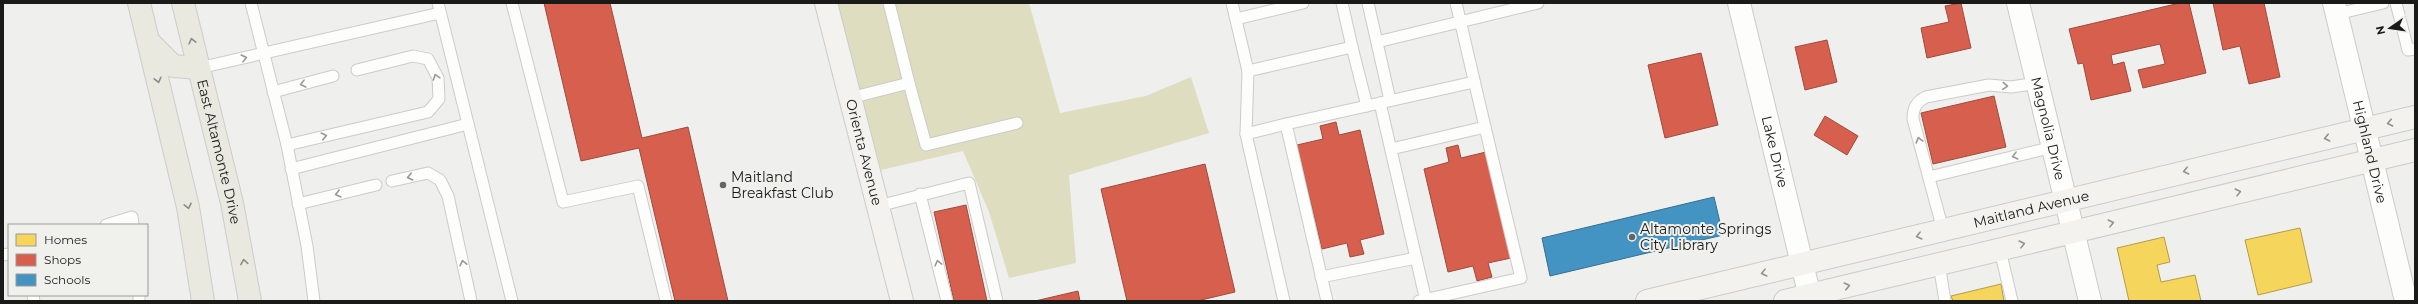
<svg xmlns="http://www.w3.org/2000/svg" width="2418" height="304" viewBox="0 0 2418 304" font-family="Montserrat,sans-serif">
	<rect width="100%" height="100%" fill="#efefed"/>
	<!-- green -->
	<polygon fill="#deddc0" points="837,3 1029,3 1060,113 1146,96 1191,77 1209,133 1069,175 1076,263 1009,278 989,212 963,151 881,170"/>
	<!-- homes -->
	<g fill="#f6d55c" stroke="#b49d48">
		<polygon points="2300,228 2312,282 2258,295 2245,240"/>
		<polygon points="2164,237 2170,262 2157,265 2161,282 2195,275 2201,301 2129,301 2117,248"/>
		<polygon points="2001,284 2004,301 1953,301 1951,296"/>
	</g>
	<!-- shops -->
	<g fill="#d6604d" stroke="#9e4b3d">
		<polygon points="544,3 610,3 642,138 688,127 728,301 675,301 639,148 581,161"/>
		<polygon points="1961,3 1971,48 1927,58 1921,28 1949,22 1945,6"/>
		<polygon points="2180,3 2189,3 2206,73 2143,88 2138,70 2165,64 2160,44 2111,55 2113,65 2124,62 2131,91 2091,100 2083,63 2078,64 2069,29"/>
		<polygon points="2213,3 2264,3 2280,77 2249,84 2240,46 2223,50"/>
		<polygon points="1827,40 1837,82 1805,90 1795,47"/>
		<polygon points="1701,53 1718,125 1665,138 1648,65"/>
		<polygon points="1994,96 2006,147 1933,164 1921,113"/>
		<polygon points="1825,116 1858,136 1847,155 1814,135"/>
		<polygon points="1336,122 1339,135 1360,130 1384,234 1360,240 1364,254 1350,257 1347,243 1322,249 1297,145 1323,139 1320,126"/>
		<polygon points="1458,145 1461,158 1486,152 1511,258 1488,263 1492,277 1477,281 1473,266 1448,272 1424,169 1449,162 1446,148"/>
		<polygon points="1205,164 1235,292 1197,301 1127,301 1101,189"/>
		<polygon points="966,205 987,301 954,301 934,212"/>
		<polygon points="1078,291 1080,301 1035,301"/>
	</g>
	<!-- schools -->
	<polygon fill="#4393c3" stroke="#376f90" points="1714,197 1723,235 1550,276 1542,238"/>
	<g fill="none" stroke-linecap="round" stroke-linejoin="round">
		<!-- lane casing -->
		<g stroke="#cbcbc9" stroke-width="13">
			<g id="lane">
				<polyline points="251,3 287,145 307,246 314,301"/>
				<polyline points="438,3 512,301"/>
				<polyline points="512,3 563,202 638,186 666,301"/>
				<polyline points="889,3 909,83"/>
				<polyline points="1232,3 1248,71 1246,134"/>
				<polyline points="1342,3 1352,47"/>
				<polyline points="1368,3 1390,100"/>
				<polyline points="1456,3 1485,127"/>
				<polyline points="2396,3 2408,50 2415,49"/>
				<polyline points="2337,14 2383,3"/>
				<polyline points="1236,19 1303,3"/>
				<polyline points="1377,42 1538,3"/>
				<polyline points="199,68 440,13"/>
				<polyline points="1248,71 1352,47 1367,106"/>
				<polyline points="273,92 333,76"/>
				<polyline points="850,98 909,83 926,145 1017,123"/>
				<polyline points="1380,103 1426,301"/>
				<polyline points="287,145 428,112 439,99 438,78 428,59 413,56 357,70"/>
				<polyline points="1391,149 1485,127 1521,278 1419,301"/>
				<polyline points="291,169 468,124"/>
				<polyline points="1929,177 2053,147"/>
				<polyline points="392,181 428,173 440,180 448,196 471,301"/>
				<polyline points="920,194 947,301"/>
				<polyline points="298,204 376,185"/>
				<polyline points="878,206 969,183 997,301"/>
				<polyline points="106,225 132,217 133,225"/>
				<path d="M1943,230L1913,119C1913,108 1916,102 1926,97L1989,85L2011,87L2038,83"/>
				<polyline points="2000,250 2012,301"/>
				<polyline points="3,255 9,254"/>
				<polyline points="1939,264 1945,301"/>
				<polyline points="1321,277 1416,258"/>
				<polyline points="33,295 34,301"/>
				<polyline points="139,295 139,301"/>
				<polyline points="1284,301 1246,134 1286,124"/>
				<polyline points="1327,301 1286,124 1474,82"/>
			</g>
		</g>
		<!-- street casing -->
		<g stroke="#cbcbc9" stroke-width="24">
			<g id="street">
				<path id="s1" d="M1739,3L1811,301"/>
				<path id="s2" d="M2018,3L2090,301"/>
				<path id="s3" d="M2334,3L2406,301"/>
			</g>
		</g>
		<!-- secondary casing -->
		<g stroke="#cbcbc9" stroke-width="24">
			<g id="secondary">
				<path id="s4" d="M826,3L902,301"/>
				<path id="s5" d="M1647,301L2415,117"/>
				<polyline points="1785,301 2415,150"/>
			</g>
		</g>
		<!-- primary casing -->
		<g stroke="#cccccb" stroke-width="24">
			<g id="primary">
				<polyline points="139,3 188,207 203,301"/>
				<path id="s6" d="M183,3L232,203L250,301"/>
				<polyline points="149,42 173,66 199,68"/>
			</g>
		</g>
		<!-- lane -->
		<use href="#lane" stroke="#fdfdfc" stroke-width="11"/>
		<!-- street -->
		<use href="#street" stroke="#fdfdfc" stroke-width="22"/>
		<!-- secondary -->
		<use href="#secondary" stroke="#f3f2ee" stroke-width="22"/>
		<!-- primary -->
		<use href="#primary" stroke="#e9e9df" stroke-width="22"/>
	</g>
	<!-- one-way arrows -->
	<defs><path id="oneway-chevron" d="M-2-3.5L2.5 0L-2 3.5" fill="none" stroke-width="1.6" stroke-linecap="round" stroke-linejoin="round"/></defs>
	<g stroke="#8c8c86">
		<use href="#oneway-chevron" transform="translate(192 41) rotate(-104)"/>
		<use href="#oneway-chevron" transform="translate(158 80) rotate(76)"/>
		<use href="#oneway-chevron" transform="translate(188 206) rotate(78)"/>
		<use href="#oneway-chevron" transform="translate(244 262) rotate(-99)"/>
	</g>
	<g stroke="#979796">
		<use href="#oneway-chevron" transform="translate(244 58) rotate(-14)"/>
		<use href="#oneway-chevron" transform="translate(436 77) rotate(-108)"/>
		<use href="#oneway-chevron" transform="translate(303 84) rotate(166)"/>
		<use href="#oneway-chevron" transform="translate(2005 86) rotate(3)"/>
		<use href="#oneway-chevron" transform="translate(324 136) rotate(-13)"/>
		<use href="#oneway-chevron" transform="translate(1919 140) rotate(-105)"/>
		<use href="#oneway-chevron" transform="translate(2015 156) rotate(166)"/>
		<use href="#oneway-chevron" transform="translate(410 177) rotate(168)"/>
		<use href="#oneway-chevron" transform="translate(338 194) rotate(166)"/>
		<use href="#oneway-chevron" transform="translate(463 263) rotate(-103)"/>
		<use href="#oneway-chevron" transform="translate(938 263) rotate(-104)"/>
	</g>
	<g stroke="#91918e">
		<use href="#oneway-chevron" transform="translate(2390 123) rotate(167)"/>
		<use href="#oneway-chevron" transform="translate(2327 138) rotate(167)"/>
		<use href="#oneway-chevron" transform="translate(2186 171) rotate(167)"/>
		<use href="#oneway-chevron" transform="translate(2238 192) rotate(-14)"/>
		<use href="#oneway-chevron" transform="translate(2111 223) rotate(-14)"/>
		<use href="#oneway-chevron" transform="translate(1919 236) rotate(166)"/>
		<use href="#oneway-chevron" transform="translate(2022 244) rotate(-14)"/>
		<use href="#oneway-chevron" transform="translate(1764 273) rotate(166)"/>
		<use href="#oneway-chevron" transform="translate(1847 286) rotate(-13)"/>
	</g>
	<!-- markers -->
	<g fill="#656563" stroke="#f0f0ec" stroke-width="1.5">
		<circle cx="723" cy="185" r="4"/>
		<circle cx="1632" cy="237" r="4"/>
	</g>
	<g text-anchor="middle" stroke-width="4" stroke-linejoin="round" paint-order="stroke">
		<!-- street labels -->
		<g font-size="14" fill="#1a1a19" stroke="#f0f0ec">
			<text dy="5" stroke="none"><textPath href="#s2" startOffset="129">Magnolia Drive</textPath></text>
			<text dy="5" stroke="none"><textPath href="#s6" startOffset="153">East Altamonte Drive</textPath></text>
			<text dy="5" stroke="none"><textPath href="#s4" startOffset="154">Orienta Avenue</textPath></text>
			<text dy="5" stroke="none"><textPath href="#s1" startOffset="153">Lake Drive</textPath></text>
			<text dy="5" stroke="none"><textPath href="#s3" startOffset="153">Highland Drive</textPath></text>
			<text dy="5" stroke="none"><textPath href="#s5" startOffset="395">Maitland Avenue</textPath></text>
		</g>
		<!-- poi labels -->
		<g font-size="14" fill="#1a1a19" stroke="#f0f0ec" text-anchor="start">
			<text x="731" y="182">Maitland<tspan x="731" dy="16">Breakfast Club</tspan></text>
			<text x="1640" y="234">Altamonte Springs<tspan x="1640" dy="16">City Library</tspan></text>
		</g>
	</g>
	<!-- border -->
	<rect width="2418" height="304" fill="none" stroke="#1a1a19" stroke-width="8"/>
	<!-- legend -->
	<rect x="8" y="224" width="140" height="72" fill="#f0f0ec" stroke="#9a9a98"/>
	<rect x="16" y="234" width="20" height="12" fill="#f6d55c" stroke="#9a9a98"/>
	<text x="44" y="244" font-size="12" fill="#1a1a19">Homes</text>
	<rect x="16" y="254" width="20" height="12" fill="#d6604d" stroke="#9a9a98"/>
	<text x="44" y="264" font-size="12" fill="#1a1a19">Shops</text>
	<rect x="16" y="274" width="20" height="12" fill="#4393c3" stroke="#9a9a98"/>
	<text x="44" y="284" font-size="12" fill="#1a1a19">Schools</text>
	<!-- north arrow -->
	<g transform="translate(2390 28) rotate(257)" stroke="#f0f0ec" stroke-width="3" paint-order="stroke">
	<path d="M0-3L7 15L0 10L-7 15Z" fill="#1a1a19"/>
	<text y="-6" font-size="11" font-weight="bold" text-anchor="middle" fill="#1a1a19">N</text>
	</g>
</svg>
